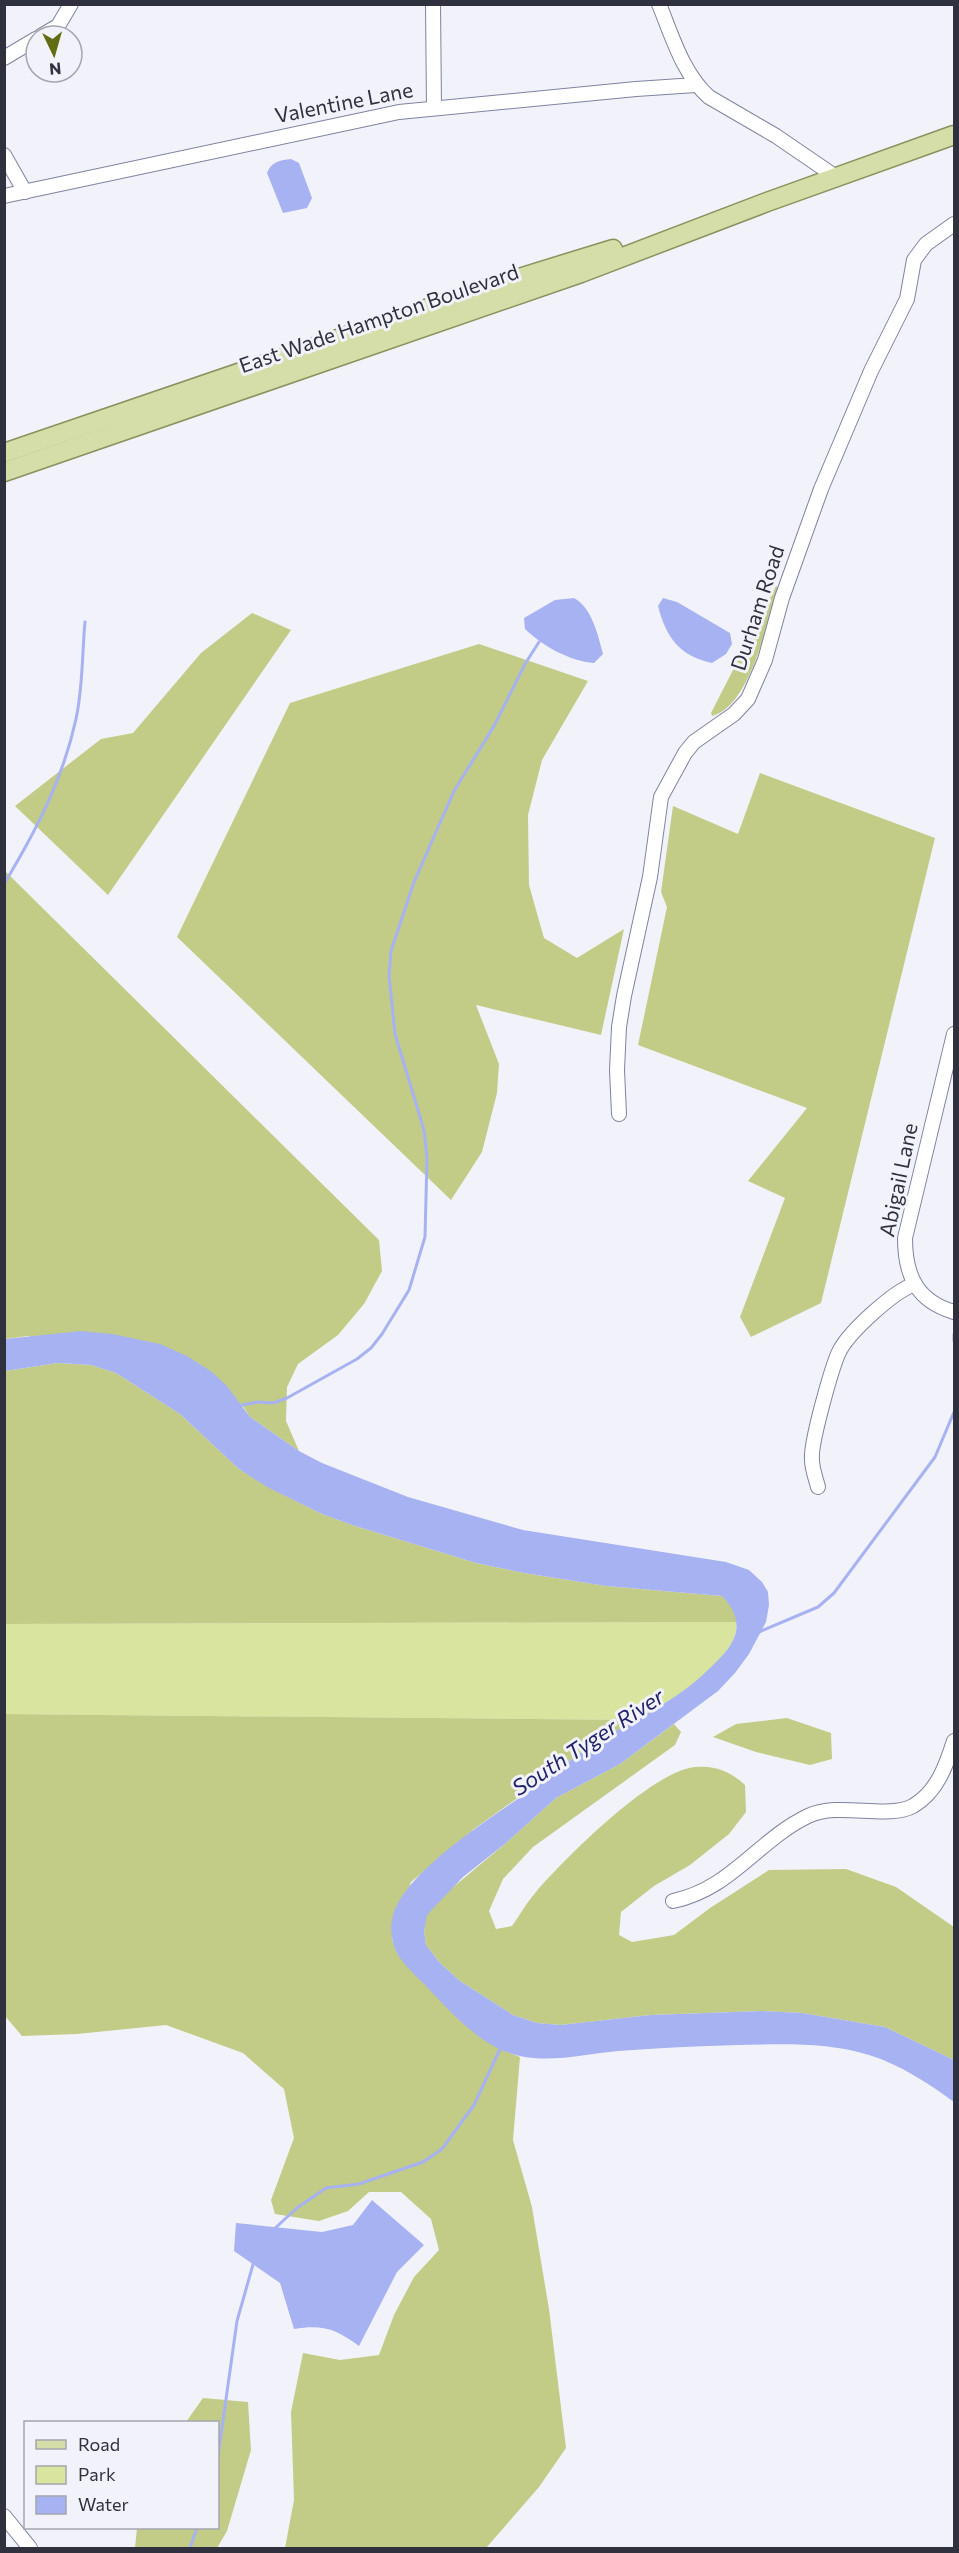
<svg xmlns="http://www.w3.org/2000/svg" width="959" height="2553" viewBox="0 0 959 2553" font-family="Commissioner,sans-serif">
	<rect width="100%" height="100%" fill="#f2f3fa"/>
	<!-- green -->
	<path fill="#d9e49f" d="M737,1622C736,1628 736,1635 733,1640C718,1672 667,1704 638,1720L5,1714V1624Z"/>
	<!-- forest -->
	<g fill="#c2cc87">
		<path d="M776,586L778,587C768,620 750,707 712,716L711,713Z"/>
		<polygon points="252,613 291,630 108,895 15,806 101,739 133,733 201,653"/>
		<polygon points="479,644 588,681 542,760 528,815 529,885 544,938 577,958 624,929 601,1035 476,1005 499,1064 497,1093 482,1152 451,1200 177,937 290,703"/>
		<polygon points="760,773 935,838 821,1303 751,1337 740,1317 785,1198 748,1181 807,1108 638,1045 667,907 661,892 673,806 738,834"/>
		<polygon points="4,870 379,1240 382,1271 364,1304 338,1335 298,1364 287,1387 286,1421 299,1451 250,1417 242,1405 28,1336 5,1339"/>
		<polygon points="58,1363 91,1365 116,1373 180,1414 239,1469 268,1487 322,1514 352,1525 476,1563 524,1573 606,1586 722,1596 733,1606 737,1622 5,1624 5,1371"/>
		<polygon points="4,1714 638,1720 593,1744 474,1829 411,1882 392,1939 398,1955 456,2016 500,2049 520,2057 513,2140 532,2207 549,2309 566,2448 539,2487 486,2548 285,2548 294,2500 291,2412 303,2353 340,2360 379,2355 394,2315 414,2277 439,2250 431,2219 401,2192 369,2192 348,2211 319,2221 275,2214 271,2200 294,2138 284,2089 243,2053 166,2025 77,2034 22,2036 5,2016"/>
		<polygon points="787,1718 831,1733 832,1759 810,1765 756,1752 713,1737 736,1724"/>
		<path d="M674,1724L681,1732L675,1745L533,1847L503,1879L489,1911L496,1929L512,1926C520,1915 527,1902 536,1892C563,1860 654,1769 696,1767C716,1765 731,1772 745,1785L746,1812L729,1834L690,1865L654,1886L621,1912L619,1935L632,1942L674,1935L710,1908L769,1870L846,1869L896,1887L954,1927V2060L885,2027L802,2013L762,2011L651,2015L560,2025L537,2023L513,2015L460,1981L440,1963L426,1945L424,1932L426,1915L439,1899L506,1843L556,1798L620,1764Z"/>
		<polygon points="203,2398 248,2402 251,2450 227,2531 217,2548 135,2548 137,2528 218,2528 218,2422 186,2422"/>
	</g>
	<!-- water -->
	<g fill="#a6b2f1">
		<path d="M291,159L299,163L312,198L307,208L283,213L267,173C271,162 280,160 291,159Z"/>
		<path d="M574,598C592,608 598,635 603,654L594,663C569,661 543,646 525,629L524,618L555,600Z"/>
		<path d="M663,598L677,602L730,633L732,644L726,654L712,663C679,656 666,637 658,606Z"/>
		<path d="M81,1331L112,1334L160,1344L187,1356L212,1372L227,1386L250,1417L299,1451L322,1463L408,1497L523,1530L726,1562L749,1570L762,1582L768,1592L769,1605L766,1622L749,1654L735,1673L718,1691L620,1764L556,1798L506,1843L463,1877L427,1915L424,1932L426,1945L440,1963L460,1981L513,2015L537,2023L560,2025L651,2015L762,2011L802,2013L885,2027L954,2060V2102C928,2083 901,2065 869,2055C827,2042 782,2044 738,2045C698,2046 658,2048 618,2051C586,2054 552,2063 520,2056C481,2048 451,2012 425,1985C416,1976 405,1966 398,1955C392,1944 389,1928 393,1916C404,1871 497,1814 535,1787C555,1773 574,1756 595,1743C636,1718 675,1703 710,1668C718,1660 727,1652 732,1642C742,1625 734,1608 722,1596L606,1586L524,1573L476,1563L352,1525L322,1514L267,1487L239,1469L180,1414L116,1373L91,1365L58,1363L5,1371V1339Z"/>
		<path d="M372,2200L424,2245L397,2272L359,2346C336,2329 323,2324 294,2329L280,2283L234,2251L236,2223L322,2232L353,2225Z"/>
	</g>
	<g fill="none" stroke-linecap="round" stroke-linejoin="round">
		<!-- stream -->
		<g stroke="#a6b2f1" stroke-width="3">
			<path d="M4,884C36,831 63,779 76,719C83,687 82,654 85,622"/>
			<polyline points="954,1334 954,1341"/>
			<polyline points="242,1405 258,1402 273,1403 287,1398 357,1359 371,1348 382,1334 409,1290 425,1237 427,1158 424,1130 395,1034 389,976 391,951 414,882 454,791 494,726 525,664 539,642"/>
			<polyline points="759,1632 818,1607 834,1593 935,1457 954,1412"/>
			<polyline points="273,2230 297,2208 326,2188 359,2184 423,2162 442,2149 474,2105 500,2049"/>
			<polyline points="218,2456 237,2321 254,2261"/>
			<polyline points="190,2548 197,2528"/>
		</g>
		<!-- minor casing -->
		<g stroke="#7d83a0" stroke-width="16">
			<g id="minor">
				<polyline points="433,4 434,107"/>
				<path d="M659,4C672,36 683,74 709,97L776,136L836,177"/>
				<polyline points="41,36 58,26 71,4"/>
				<polyline points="4,58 36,39"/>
				<polyline points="4,155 25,192"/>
				<polyline points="4,196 399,112 636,89 696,85"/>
				<path d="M954,1034L905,1238C905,1276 917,1301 954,1312"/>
				<polyline points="619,1114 617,1070 619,1027 624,996 650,877 661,797 685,753 694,742 734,714 748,699 765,660 782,598 821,489 871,371 907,299 914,260 926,244 954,224"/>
				<path d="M818,1487C816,1479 812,1469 812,1460C810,1444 831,1371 838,1354C847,1333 894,1291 915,1284"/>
				<path d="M673,1901C731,1889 758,1840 808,1816C839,1801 887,1820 913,1806C937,1792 946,1766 954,1741"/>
				<polyline points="4,2516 30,2548"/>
			</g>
		</g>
		<!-- major casing -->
		<g stroke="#89925d" stroke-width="21">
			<g id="major">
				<polyline points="4,453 493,286 613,249"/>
				<polyline points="4,472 581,273 767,202 954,135"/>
			</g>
		</g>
		<!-- minor -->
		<use href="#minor" stroke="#fff" stroke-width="14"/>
		<!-- major -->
		<use href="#major" stroke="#d5dda8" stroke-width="18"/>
	</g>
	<g text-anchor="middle" stroke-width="6" stroke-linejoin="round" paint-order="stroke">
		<!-- street labels -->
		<g font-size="21" fill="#2f323e" stroke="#f2f3fa">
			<text transform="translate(344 103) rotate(-11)" y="7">Valentine Lane</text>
			<text transform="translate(379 319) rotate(-19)" y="7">East Wade Hampton Boulevard</text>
			<text transform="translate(758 608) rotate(-72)" y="7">Durham Road</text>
			<text transform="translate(899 1180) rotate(-78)" y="7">Abigail Lane</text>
		</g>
		<!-- water labels -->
		<g font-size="22" font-style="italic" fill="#22246b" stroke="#f2f3fa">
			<text transform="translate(588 1742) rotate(-33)" y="8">South Tyger River</text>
		</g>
	</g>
	<!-- border -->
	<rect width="959" height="2553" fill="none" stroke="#2f323e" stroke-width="12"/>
	<!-- legend -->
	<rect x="24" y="2421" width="195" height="108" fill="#f2f3fa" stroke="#a4a6af" stroke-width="1.5"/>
	<rect x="36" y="2440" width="30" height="9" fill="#d5dda8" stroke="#a4a6af" stroke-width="1.5"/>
	<text x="78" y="2451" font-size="18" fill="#2f323e">Road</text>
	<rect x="36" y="2466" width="30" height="18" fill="#d9e49f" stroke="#a4a6af" stroke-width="1.5"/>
	<text x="78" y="2481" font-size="18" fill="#2f323e">Park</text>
	<rect x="36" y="2496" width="30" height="18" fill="#a6b2f1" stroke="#a4a6af" stroke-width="1.5"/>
	<text x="78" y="2511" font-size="18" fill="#2f323e">Water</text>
	<!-- north arrow -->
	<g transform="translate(54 54) rotate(175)"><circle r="28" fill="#f2f3fa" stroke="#a4a6af" stroke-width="1.5"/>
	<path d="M0-4.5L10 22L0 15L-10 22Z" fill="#626c12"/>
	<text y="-9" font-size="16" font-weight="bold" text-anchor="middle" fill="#2f323e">N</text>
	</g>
</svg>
